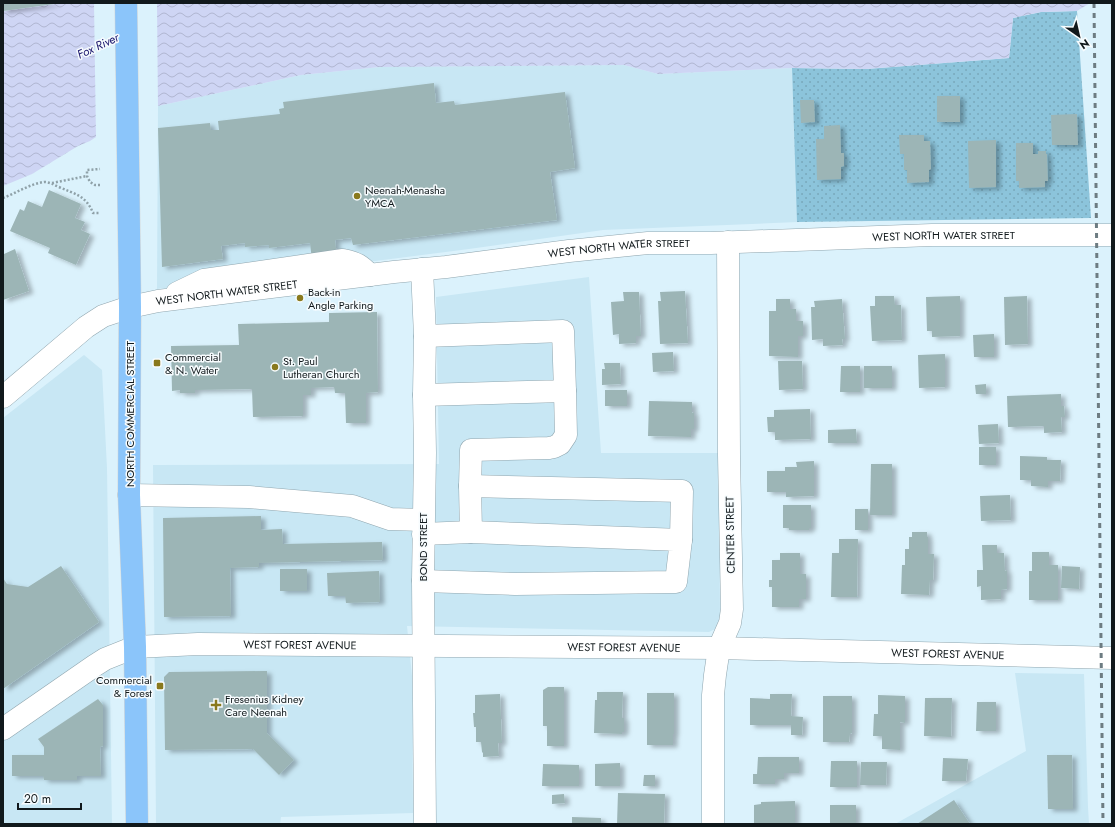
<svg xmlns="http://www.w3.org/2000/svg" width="1115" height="827" viewBox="0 0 1115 827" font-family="Jost,sans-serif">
	<defs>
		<pattern id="grass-dots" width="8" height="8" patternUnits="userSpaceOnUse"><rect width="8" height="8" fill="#8cc4db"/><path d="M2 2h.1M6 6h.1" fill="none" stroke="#78a8bb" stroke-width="1.8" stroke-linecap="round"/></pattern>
		<pattern id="water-waves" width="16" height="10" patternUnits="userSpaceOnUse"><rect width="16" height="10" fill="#ced5f4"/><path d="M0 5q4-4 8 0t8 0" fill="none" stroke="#b0b6d1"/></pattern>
		<filter id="shadow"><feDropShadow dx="4.5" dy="2.5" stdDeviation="2" flood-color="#0004"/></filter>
	</defs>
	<rect width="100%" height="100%" fill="#dbf2fc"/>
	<!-- built -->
	<g fill="#c8e7f4">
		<polygon points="624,65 658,74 792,68 798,222 603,230 469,249 157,289 158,106 301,75 380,67"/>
		<polygon points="589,277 601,453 719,453 720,622 715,629 709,632 407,626 412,676 413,813 281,817 280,824 156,824 153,465 439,464 436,297"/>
		<polygon points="84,355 102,370 107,468 112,824 3,824 3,418"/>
		<polygon points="1015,673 1084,674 1088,807 1089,824 895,824 1026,751"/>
	</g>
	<!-- grass -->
	<polygon fill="url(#grass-dots)" points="1077,11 1091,218 797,222 792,68 866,69 1009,58 1013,18 1041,12"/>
	<!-- water -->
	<polygon fill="url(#water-waves)" points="61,3 1090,3 1077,11 1041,12 1013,18 1009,58 866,69 792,68 658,74 624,65 380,67 301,75 158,106 123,119 90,141 78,146 32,174 3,186 3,11"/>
	<!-- pier -->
	<polygon fill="#dbf2fc" points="94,3 157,3 158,108 124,121 96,139"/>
	<!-- building -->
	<g fill="#9cb5b6" filter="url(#shadow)">
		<polygon points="3,3 54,3 54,4 3,11"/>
		<polygon points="434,83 436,103 454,101 455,105 565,92 575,168 550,172 557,220 353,245 351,238 335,240 337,257 312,260 310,243 269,248 269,245 245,247 245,243 221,246 223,259 162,267 158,128 210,123 211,130 219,130 218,121 280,114 279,109 284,108 283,102"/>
		<rect x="937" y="96" width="23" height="26"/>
		<polygon points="800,100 814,100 815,122 801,123"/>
		<polygon points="1077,114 1078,145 1052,145 1051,115"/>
		<polygon points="840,125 841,153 844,153 844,166 841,167 841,179 817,180 816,139 824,139 824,126"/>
		<polygon points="899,135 924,135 924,141 930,141 931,169 929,170 929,182 907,183 907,170 904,170 904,154 900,154"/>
		<polygon points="996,140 996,187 969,188 968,141"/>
		<polygon points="1016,143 1033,143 1033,154 1038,154 1038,151 1046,151 1046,154 1047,154 1048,181 1045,181 1045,187 1019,188 1019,181 1016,181"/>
		<polygon points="49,190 81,204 75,218 85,222 81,230 90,234 76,265 48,253 50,248 10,231 20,209 24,211 28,201 42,207"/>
		<polygon points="15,249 29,291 3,300 3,251 4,254"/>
		<polygon points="685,291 688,343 660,344 658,301 661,301 660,292"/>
		<polygon points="623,292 639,292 641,336 636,336 636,343 619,344 619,334 613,335 611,302 624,301"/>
		<polygon points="875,296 894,296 895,305 901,305 902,340 872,341 870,306 875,306"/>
		<polygon points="960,296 960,336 932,337 932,331 927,331 926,297"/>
		<polygon points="1027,296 1028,344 1005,345 1004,297"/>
		<polygon points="776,299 790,299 790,309 796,309 796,321 803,321 803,336 798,336 798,357 769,356 769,311 776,311"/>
		<polygon points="842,299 845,339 842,339 843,345 823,346 823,339 812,340 811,307 815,307 814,301"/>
		<polygon points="377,312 378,392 366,393 366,423 346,423 345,393 335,393 334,387 311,388 311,395 303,395 303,416 253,417 252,389 195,390 195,393 180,393 180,390 172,391 171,346 239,345 238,324 329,322 329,313"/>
		<polygon points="994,334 994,357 974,357 973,335"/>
		<polygon points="673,352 674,371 653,372 652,353"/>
		<polygon points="945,354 945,387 919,388 918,355"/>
		<polygon points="778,361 802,361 803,389 779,390"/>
		<polygon points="604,363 620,363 621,384 602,385 602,369 605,369"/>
		<polygon points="841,366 860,366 860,392 840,392"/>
		<rect x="864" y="366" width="28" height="22"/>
		<polygon points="986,384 986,394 976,394 975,385"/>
		<rect x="605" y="390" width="22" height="16"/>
		<polygon points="1061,394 1061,406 1064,406 1065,417 1061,417 1062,432 1044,433 1044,426 1008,427 1007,396"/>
		<polygon points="649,401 692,402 692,413 694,412 694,429 691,429 691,437 648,436"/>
		<polygon points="810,409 811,439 775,440 775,432 768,432 767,417 774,417 774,410"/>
		<polygon points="998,424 999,443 979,444 978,425"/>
		<polygon points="856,429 857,443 828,443 828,430"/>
		<rect x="979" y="447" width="17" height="18"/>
		<polygon points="1020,456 1047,457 1047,460 1061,460 1060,481 1048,481 1048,487 1031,486 1031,480 1020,480"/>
		<polygon points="814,461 814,496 786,497 786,492 767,492 767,471 785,471 785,467 797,467 796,462"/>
		<polygon points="871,464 892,464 892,515 870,515"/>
		<polygon points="1010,495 1011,520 981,521 980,496"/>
		<polygon points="783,505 811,505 811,528 809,528 809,530 789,530 789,528 783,528"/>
		<rect x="855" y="509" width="13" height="21"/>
		<polygon points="261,516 261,530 282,529 283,544 382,542 383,560 259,563 259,567 230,568 231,616 164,617 163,518"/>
		<polygon points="912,532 927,532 927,537 928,537 928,554 934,554 933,580 930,580 929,595 901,594 902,565 905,565 905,549 909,549 909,537 912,537"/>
		<polygon points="839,539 858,539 857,597 831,597 832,553 839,553"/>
		<polygon points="982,545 997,545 997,553 1004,553 1005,571 1007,570 1007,589 1001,590 1001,599 981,600 981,586 977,587 977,570 983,570"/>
		<polygon points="1032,552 1049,552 1049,565 1058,565 1058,600 1029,600 1029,571 1032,571"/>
		<polygon points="780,553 800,553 800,574 806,574 806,599 799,599 799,607 772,607 772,587 769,587 769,580 772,580 772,560 780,560"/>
		<polygon points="61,566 99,622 3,689 3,578 7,584 28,587"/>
		<polygon points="1062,566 1080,567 1079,589 1061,588"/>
		<rect x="280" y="569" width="27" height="22"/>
		<polygon points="379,571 380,602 346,603 345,596 328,596 327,573"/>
		<polygon points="267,671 267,733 294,760 279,775 253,749 165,750 164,677 169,672"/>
		<polygon points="548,687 564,687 564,746 547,746 547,726 543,726 543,690"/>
		<polygon points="597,692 623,692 622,718 624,718 624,732 622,732 622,734 594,733 595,700 597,700"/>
		<polygon points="647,693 674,693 674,734 673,734 673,745 647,745"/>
		<polygon points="500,694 502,743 498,743 499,756 483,757 483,753 482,752 481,742 476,742 476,727 474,727 473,713 475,713 475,695"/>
		<polygon points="770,694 792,694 791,716 803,717 802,735 791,735 791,725 750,725 750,698 770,699"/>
		<polygon points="878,695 905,696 905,723 900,722 900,750 882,749 882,736 873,736 874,714 878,714"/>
		<polygon points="823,696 852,696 852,733 850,734 849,742 823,742"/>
		<polygon points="925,698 952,698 951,737 924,736"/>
		<polygon points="98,699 103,705 103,746 100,747 101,776 77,776 77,780 44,780 43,776 12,776 12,755 44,755 44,747 38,739"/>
		<polygon points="977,702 996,702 996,731 976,731"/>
		<polygon points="1047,755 1072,755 1073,809 1048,809"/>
		<polygon points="758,757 799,757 799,773 784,773 784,779 775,779 775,784 753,784 753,774 757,774"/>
		<polygon points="943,758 968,759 966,781 942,781"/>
		<polygon points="831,761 857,761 857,787 830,787"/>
		<polygon points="861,762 887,762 886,785 860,785"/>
		<polygon points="620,763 620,786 595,786 595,764"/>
		<polygon points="543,764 579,765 579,786 542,786"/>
		<polygon points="644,775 655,775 655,786 643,786"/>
		<polygon points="618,793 665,794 664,824 617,824"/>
		<polygon points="564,794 565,803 552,804 552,795"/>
		<polygon points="954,800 970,824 917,824"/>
		<polygon points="795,801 795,824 754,824 754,805 761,804 761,802"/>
		<rect x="830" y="805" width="26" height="19"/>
		<polygon points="572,817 601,818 601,824 572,824"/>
	</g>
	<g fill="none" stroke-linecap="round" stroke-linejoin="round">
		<!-- minor casing -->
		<g stroke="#90a6af" stroke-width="23">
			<g id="minor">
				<polyline points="422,269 425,336 424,395 425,453 423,581 425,824"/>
				<path d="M177,293L204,280L343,260C357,263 360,265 370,275"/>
				<polyline points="424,395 565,391 563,331 425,336"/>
				<path id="s1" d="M3,397L86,327L103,316L130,307L158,301L394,272L446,267L569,251L648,243H711L932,235H1112"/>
				<polyline points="470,486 682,491 681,540"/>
				<polyline points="129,495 249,497 352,506 390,519 423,520"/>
				<polyline points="423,534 471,532 470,486 471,450 549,448 554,447 560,444 566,435 565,391"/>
				<polyline points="423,581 515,584 676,582 681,540 471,532"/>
				<path id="s2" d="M3,729L94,666L105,659L135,647L198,644L719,648L1112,658"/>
				<polyline points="713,824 713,695 715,675 719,648 730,623 732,609 729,455 728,242"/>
			</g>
		</g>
		<!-- major casing -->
		<g stroke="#d4d6d6" stroke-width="23">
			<polyline id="major" points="126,3 130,307 129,495 135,647 137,824"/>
		</g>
		<!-- path -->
		<g stroke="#8fa1a8" stroke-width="2.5" stroke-dasharray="2 2" stroke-linecap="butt">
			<polyline points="52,183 87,176"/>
			<polyline points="100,185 95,185 90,182 87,176 87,170 100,169"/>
			<path d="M3,198C16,193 30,184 44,182C50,182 54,185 59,187C74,194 86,195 93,213H100"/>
		</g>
		<!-- minor -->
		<use href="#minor" stroke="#fff" stroke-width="22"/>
		<!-- major -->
		<use href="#major" stroke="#8bc5fa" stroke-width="22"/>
		<!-- rail -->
		<polyline stroke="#6d7c82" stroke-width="3" stroke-dasharray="5 5" stroke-linecap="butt" points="1094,3 1103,824"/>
	</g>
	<!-- markers -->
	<g fill="#89791d" stroke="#f7fcfe" stroke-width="1.5">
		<circle cx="357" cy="196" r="4"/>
		<circle cx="300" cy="298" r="4"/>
		<rect x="153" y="359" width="8" height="8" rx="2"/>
		<circle cx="275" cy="367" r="4"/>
		<rect x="156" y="682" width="8" height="8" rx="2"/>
		<path d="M214 699h4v4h4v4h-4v4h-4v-4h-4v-4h4z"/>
	</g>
	<g text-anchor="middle" stroke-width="3" stroke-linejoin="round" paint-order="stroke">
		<!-- poi labels -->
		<g font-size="11" fill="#11191c" stroke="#f7fcfe" text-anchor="start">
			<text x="365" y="194">Neenah-Menasha<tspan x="365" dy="13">YMCA</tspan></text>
			<text x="308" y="296">Back-in<tspan x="308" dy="13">Angle Parking</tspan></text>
			<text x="165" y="361">Commercial<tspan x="165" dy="13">&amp; N. Water</tspan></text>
			<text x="283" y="365">St. Paul<tspan x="283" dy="13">Lutheran Church</tspan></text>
			<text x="152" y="684" text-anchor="end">Commercial<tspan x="152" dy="13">&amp; Forest</tspan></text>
			<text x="225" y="703">Fresenius Kidney<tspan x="225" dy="13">Care Neenah</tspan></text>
		</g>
		<!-- street labels -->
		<g font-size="11" fill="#11191c" stroke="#f7fcfe">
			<text dy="4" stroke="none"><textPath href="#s1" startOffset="975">WEST NORTH WATER STREET</textPath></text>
			<text dy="4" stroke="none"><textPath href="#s1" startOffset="650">WEST NORTH WATER STREET</textPath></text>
			<text dy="4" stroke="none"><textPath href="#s1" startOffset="255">WEST NORTH WATER STREET</textPath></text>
			<text transform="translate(130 414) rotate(-90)" y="4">NORTH COMMERCIAL STREET</text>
			<text transform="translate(730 535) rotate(-91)" y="4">CENTER STREET</text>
			<text transform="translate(423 547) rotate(-90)" y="4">BOND STREET</text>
			<text dy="4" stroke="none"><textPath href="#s2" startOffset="321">WEST FOREST AVENUE</textPath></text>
			<text dy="4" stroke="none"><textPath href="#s2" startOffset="645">WEST FOREST AVENUE</textPath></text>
			<text dy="4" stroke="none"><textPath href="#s2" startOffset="969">WEST FOREST AVENUE</textPath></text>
		</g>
		<!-- water labels -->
		<g font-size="12" font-style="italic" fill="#1d186e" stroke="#f7fcfe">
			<text transform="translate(98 46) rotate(-25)" y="4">Fox River</text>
		</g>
	</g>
	<!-- border -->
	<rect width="1115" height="827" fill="none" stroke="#11191c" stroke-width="8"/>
	<!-- north arrow -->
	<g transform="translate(1079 36) rotate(146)" stroke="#f7fcfe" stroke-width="3" paint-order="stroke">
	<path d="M0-3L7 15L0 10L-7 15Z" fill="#11191c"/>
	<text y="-6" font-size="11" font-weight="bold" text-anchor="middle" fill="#11191c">N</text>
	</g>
	<!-- scale -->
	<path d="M18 803v6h63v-6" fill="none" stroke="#11191c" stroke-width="2"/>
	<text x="24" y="803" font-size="12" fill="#11191c" stroke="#f7fcfe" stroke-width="3" paint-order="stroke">20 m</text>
</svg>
